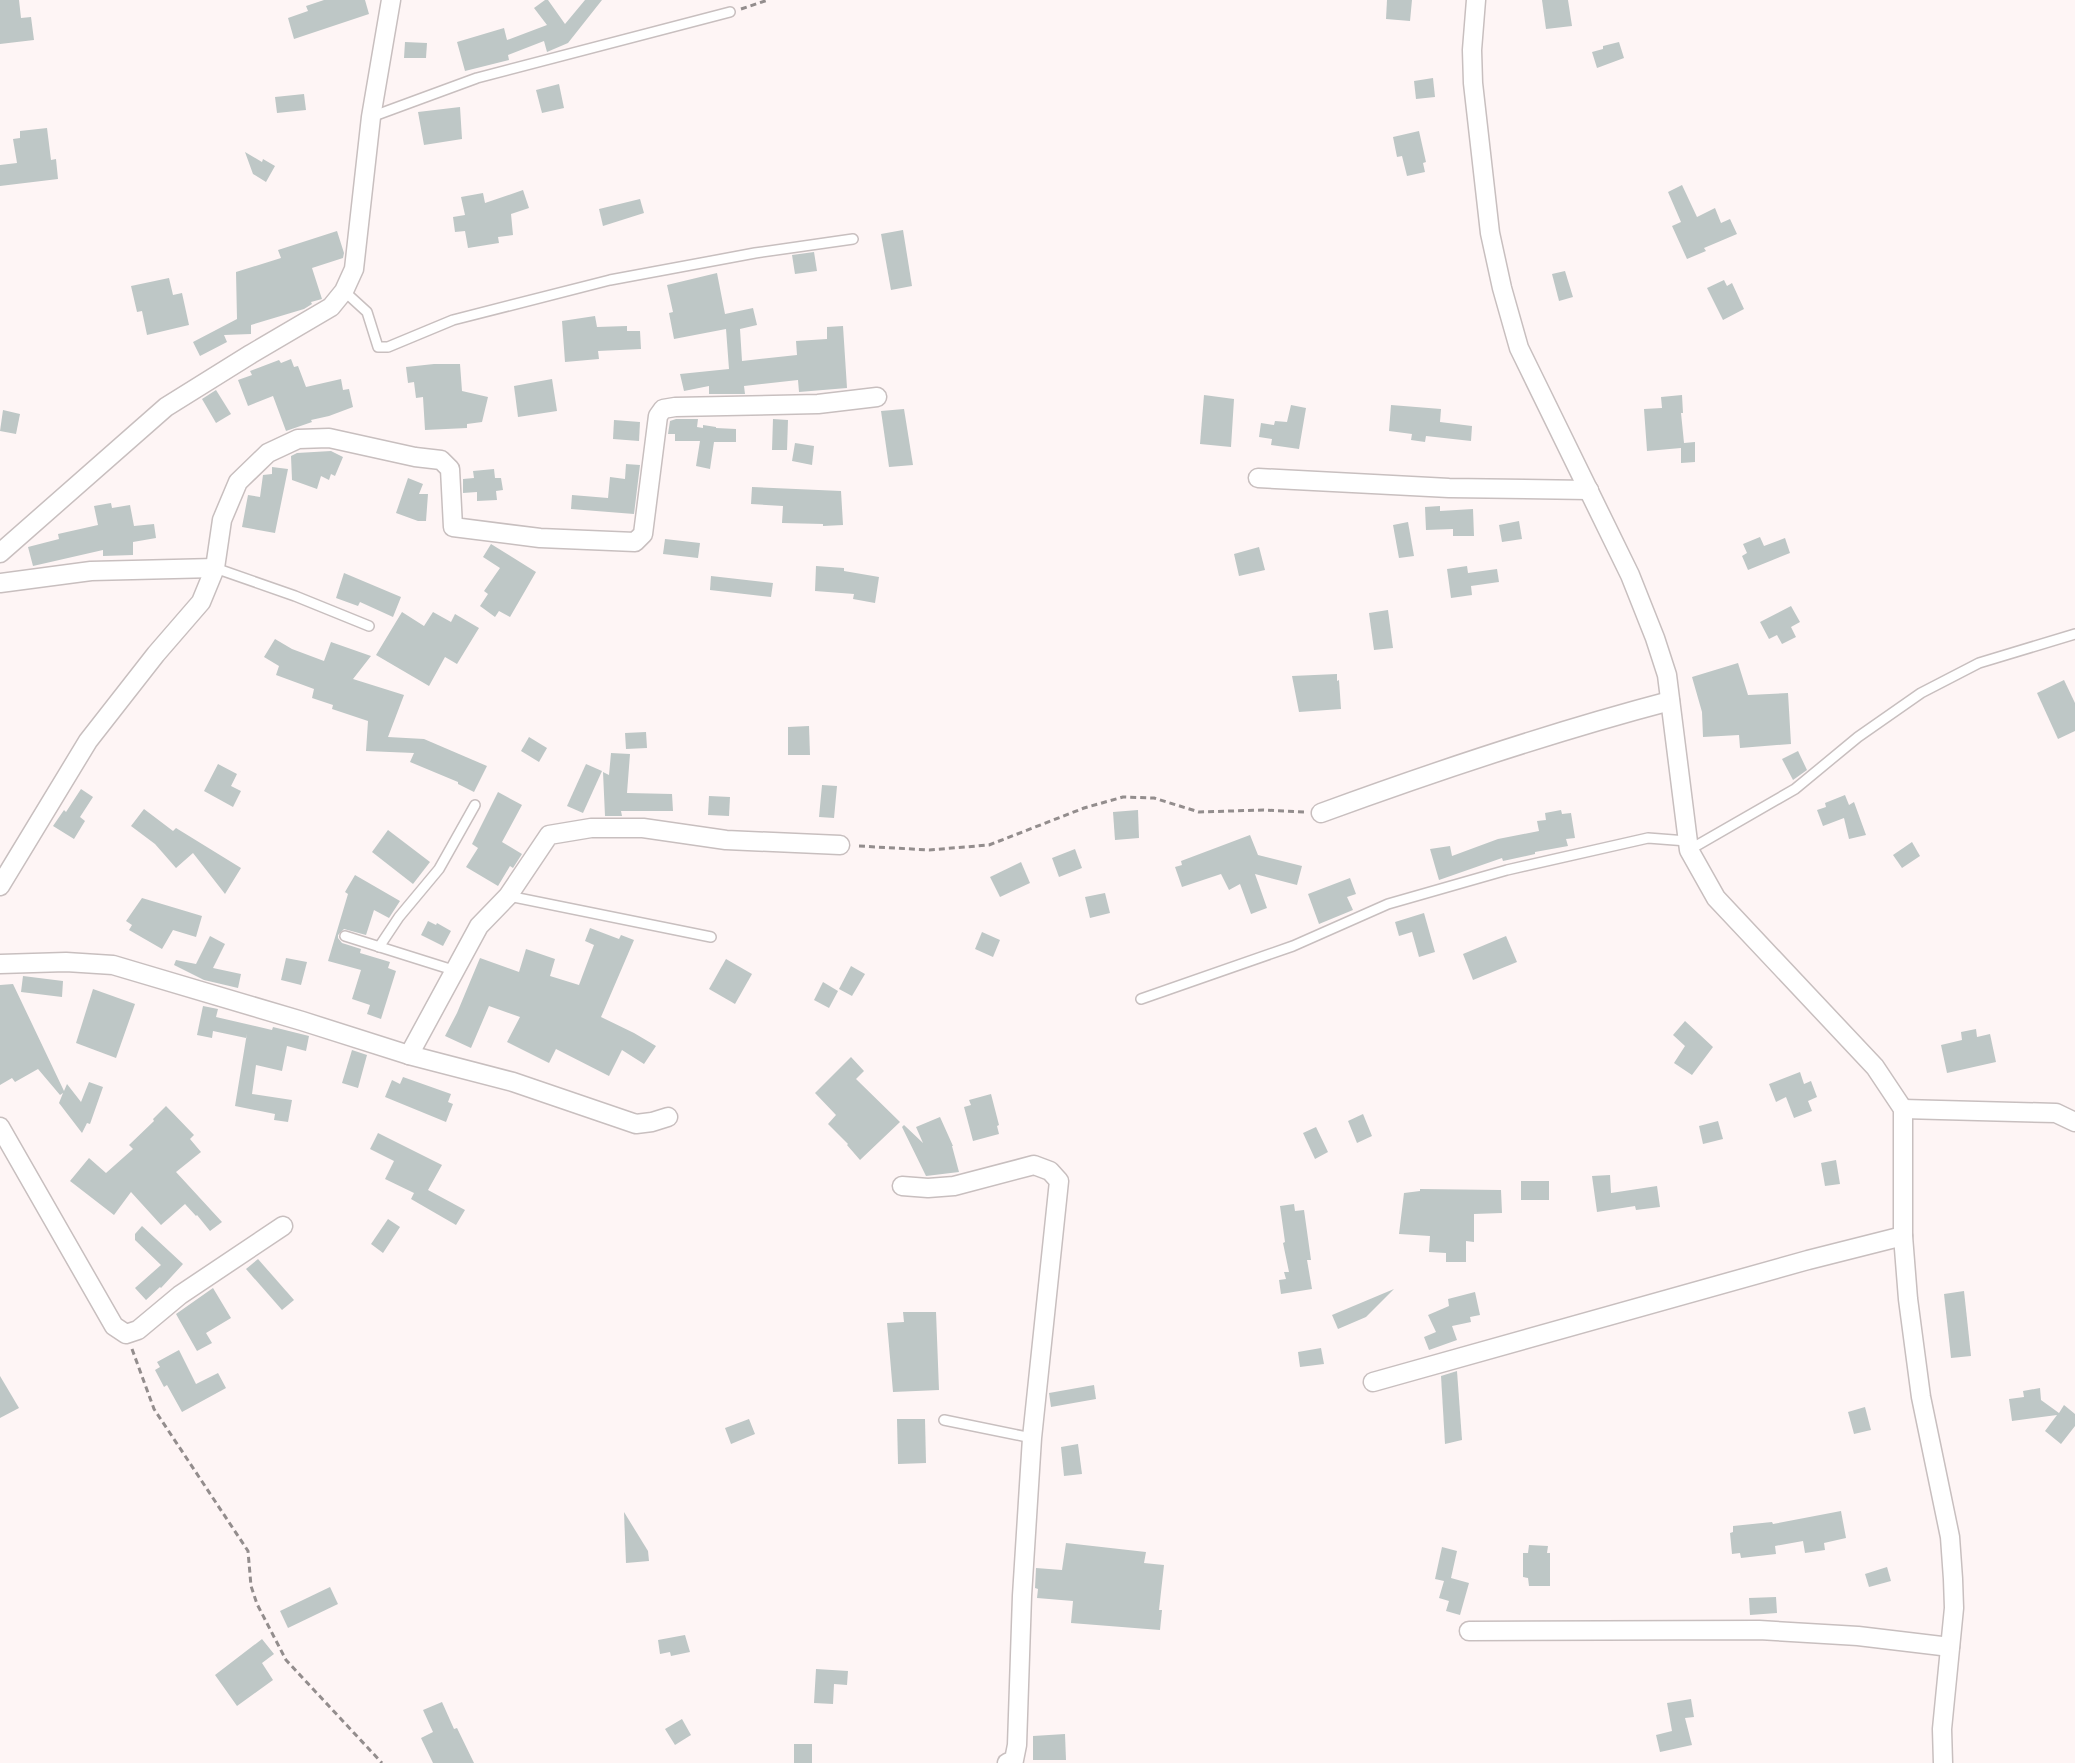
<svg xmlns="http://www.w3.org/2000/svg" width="2075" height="1763" viewBox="0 0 2075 1763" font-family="'Sofia Sans Condensed',sans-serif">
	<rect width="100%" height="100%" fill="#fef5f5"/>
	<!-- building -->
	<g fill="#bec7c6">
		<polygon points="0,0 19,0 21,18 31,17 34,40 0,44"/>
		<polygon points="324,0 365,0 369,14 294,39 288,18 308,11 306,6"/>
		<polygon points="545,0 548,0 565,24 585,0 602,0 568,43 547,52 544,41 508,55 509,60 465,71 457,42 504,28 507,40 547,25 534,8"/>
		<polygon points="1387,0 1412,0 1410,21 1386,19"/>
		<polygon points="1542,0 1568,0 1572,26 1546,29"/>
		<polygon points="405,42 427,43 426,58 404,58"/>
		<polygon points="1619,42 1624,58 1597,68 1592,52 1603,49 1603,46"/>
		<polygon points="1433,78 1435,97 1416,99 1414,81"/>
		<polygon points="559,84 564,108 542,113 536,90"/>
		<polygon points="304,94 306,110 277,113 275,97"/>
		<polygon points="460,107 462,139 424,145 418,112"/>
		<polygon points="47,128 51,160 56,159 58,179 0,186 0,165 17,163 13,139 20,138 20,131"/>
		<polygon points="1419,131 1426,162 1423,163 1425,172 1407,176 1402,156 1397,157 1393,137"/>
		<polygon points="245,152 262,162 263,159 275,166 266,182 253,174"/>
		<polygon points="1682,185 1697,217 1715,208 1721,223 1730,219 1737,234 1704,248 1706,251 1687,259 1672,226 1681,222 1668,192"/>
		<polygon points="523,190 529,208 511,214 513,235 498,237 499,243 468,248 465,231 455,232 453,217 465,215 461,197 483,193 485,203"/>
		<polygon points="640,199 644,213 603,226 599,209"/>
		<polygon points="903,230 912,286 891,290 881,234"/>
		<polygon points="337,231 344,253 343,258 312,268 322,299 311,302 312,304 304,309 251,325 251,334 224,335 227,342 200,356 193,342 237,319 236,272 281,258 278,250"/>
		<polygon points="814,252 817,271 795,274 792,255"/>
		<polygon points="1565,271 1573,297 1559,301 1552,274"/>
		<polygon points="717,273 725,314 753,308 757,325 740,329 742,361 797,355 796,341 827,339 827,327 843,326 847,388 799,392 798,380 744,386 745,394 709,394 709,386 684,391 680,374 729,369 726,329 674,339 669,313 673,312 667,285"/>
		<polygon points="169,278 173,295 182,293 189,325 147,335 142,311 137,312 131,286"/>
		<polygon points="1724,280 1727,286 1732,283 1744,309 1723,320 1707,288"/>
		<polygon points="595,316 597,327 627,326 627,331 640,331 641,349 598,351 599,359 565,362 562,321"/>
		<polygon points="291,359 294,367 298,366 306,387 341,379 343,390 349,389 353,407 329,416 311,420 312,422 286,431 273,396 248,406 238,380 252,375 250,371 279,360 281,363"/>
		<polygon points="434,364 460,364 462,391 488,397 482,422 467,424 467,428 425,430 423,397 416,398 414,382 408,383 406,367"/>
		<polygon points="552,379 557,411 518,417 514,386"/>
		<polygon points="216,390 231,414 216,423 202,399"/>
		<polygon points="1204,395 1234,399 1231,447 1200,444"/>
		<polygon points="1682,395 1683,413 1681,413 1684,443 1695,442 1695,462 1681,463 1681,448 1647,451 1644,409 1662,408 1661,397"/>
		<polygon points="1291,405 1306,408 1299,449 1271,445 1272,439 1259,437 1261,423 1274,425 1275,421 1287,422"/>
		<polygon points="1391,405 1441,409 1440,422 1472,426 1471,441 1426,436 1425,442 1411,440 1412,434 1389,431"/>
		<polygon points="904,409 913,465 889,467 881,411"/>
		<polygon points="3,410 20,414 16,434 0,431"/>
		<polygon points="676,419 698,419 697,427 703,428 703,425 716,427 716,428 736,429 736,442 714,442 710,469 696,466 700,441 675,441 675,434 668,434 670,421"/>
		<polygon points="773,419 788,420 787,450 772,450"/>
		<polygon points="614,420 640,422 639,441 613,439"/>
		<polygon points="795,443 814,446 812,465 792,461"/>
		<polygon points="331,451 343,457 335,476 331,474 329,480 321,476 317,489 292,480 291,456 297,453"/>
		<polygon points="626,464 640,465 634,514 571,509 572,495 608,498 610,477 625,479"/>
		<polygon points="272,467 288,469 275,533 242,527 248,495 260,497 263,475 272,474"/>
		<polygon points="494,469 495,478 501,478 503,490 496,491 497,500 477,501 477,492 463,493 463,479 474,478 473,471"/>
		<polygon points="408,478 423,484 419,494 428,494 426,521 418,521 396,513"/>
		<polygon points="752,487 841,491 843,525 823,526 823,524 782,523 783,506 751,504"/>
		<polygon points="111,503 112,508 130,505 134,526 154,524 156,538 133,542 133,555 103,556 103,550 33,566 28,547 59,539 58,534 98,525 94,506"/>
		<polygon points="1440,506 1440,511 1473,509 1474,536 1453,536 1453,529 1426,530 1425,507"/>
		<polygon points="1519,521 1522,539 1502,542 1499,525"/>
		<polygon points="1408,522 1414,556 1399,558 1393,525"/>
		<polygon points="1760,537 1764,546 1785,538 1790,553 1748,570 1742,556 1747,553 1743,544"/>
		<polygon points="665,539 700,543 698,558 663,554"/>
		<polygon points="491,544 536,572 510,617 499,611 495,617 480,606 488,594 484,591 500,568 483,557"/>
		<polygon points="1259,547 1265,570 1239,576 1234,554"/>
		<polygon points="816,566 844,568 844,571 879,577 875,603 853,599 854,594 815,591"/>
		<polygon points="1467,566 1468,573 1497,569 1499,582 1471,586 1472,595 1451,598 1447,569"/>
		<polygon points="344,573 401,597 393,617 360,602 358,606 336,598"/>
		<polygon points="711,576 773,583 771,597 710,590"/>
		<polygon points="1791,606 1800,622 1791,627 1796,637 1782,644 1777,635 1769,639 1760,622"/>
		<polygon points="1388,610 1393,648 1374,650 1369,613"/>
		<polygon points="402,612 424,626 433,612 451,622 455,614 479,628 457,664 445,657 429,686 376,655"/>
		<polygon points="275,639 292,649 324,661 331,642 371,656 353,679 404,695 388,737 424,739 487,766 474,792 458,784 458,782 410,762 414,753 366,751 368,721 332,709 333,705 312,698 314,689 276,675 279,666 264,657"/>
		<polygon points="1738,663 1748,695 1788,693 1791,744 1740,748 1739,735 1703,737 1702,712 1692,677"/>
		<polygon points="1337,674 1337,681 1339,680 1341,709 1299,712 1292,676"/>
		<polygon points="2064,680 2075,703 2075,731 2058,739 2037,693"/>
		<polygon points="809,726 810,755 788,755 788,727"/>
		<polygon points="646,732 647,748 626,749 625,733"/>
		<polygon points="529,737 547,748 539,762 521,751"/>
		<polygon points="1798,751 1807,770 1793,780 1782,759"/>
		<polygon points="611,753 630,754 627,793 672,794 673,811 621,811 622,816 605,816 603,772 609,775"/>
		<polygon points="218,764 237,774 231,786 241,791 233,807 204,791"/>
		<polygon points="586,764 602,771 583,813 567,806"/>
		<polygon points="822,785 837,786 834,818 819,817"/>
		<polygon points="81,789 93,797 80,817 85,821 74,839 53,826 64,810 66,812"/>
		<polygon points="498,792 522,805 502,842 522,854 513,868 510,866 498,886 466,867 478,848 472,844"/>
		<polygon points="1845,795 1849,805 1854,802 1866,835 1849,839 1844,818 1823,826 1817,810 1826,807 1825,803"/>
		<polygon points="709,796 730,797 729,816 708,815"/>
		<polygon points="144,809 173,831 176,828 241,868 225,894 193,853 176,868 155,844 131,826"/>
		<polygon points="1138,810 1139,838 1115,840 1113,812"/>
		<polygon points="1561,810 1562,814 1571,813 1575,838 1566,839 1568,846 1535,852 1535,854 1503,861 1502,858 1439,880 1430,849 1450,846 1452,856 1498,839 1539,831 1537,821 1546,820 1545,813"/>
		<polygon points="388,830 430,862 413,884 372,852"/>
		<polygon points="1250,835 1258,855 1302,866 1297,885 1255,874 1267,908 1251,914 1240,884 1229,890 1221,874 1182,887 1175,867 1182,865 1181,861"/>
		<polygon points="1912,842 1920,856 1902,868 1893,855"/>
		<polygon points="1075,849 1082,868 1059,877 1052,858"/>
		<polygon points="1021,862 1030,883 1000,897 990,877"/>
		<polygon points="355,875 400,901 389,918 374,910 366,935 344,929 338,935 338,938 342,943 361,949 360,953 390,962 388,968 396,971 381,1019 367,1014 370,1005 352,999 361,970 328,961 348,894 345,892"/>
		<polygon points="1350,878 1356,894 1347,897 1353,910 1319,924 1308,894"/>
		<polygon points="1105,893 1110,913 1090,918 1085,897"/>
		<polygon points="142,898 202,916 196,937 173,930 162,949 129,930 132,925 126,921"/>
		<polygon points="1424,913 1435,952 1419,957 1412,932 1399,936 1395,922"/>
		<polygon points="428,921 436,925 437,923 451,931 443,946 421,935"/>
		<polygon points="590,928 619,939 621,935 634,940 601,1017 634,1033 656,1046 644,1064 622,1050 609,1076 556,1049 549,1063 507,1042 520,1017 489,1006 471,1048 445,1036 457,1013 480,958 519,972 526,949 555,959 550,976 579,985 594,945 585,941"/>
		<polygon points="982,932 1000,940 993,957 975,949"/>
		<polygon points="210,936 225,944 213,968 241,974 238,988 204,980 174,965 176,960 196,964"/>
		<polygon points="1506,936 1517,962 1473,980 1463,954"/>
		<polygon points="286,958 307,962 301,985 281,980"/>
		<polygon points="726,959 752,974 735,1004 709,989"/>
		<polygon points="851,966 865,974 852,996 839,989"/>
		<polygon points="23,976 63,981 62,997 21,992"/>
		<polygon points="823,982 838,991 829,1008 814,1000"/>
		<polygon points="13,984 64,1091 67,1084 81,1102 89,1082 103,1087 90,1124 87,1123 82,1133 59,1103 63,1093 60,1095 38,1069 15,1082 12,1078 0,1085 0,985"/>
		<polygon points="93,989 135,1004 116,1058 76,1043"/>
		<polygon points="203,1006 218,1009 216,1017 272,1030 273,1027 309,1036 306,1051 287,1046 282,1071 256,1065 252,1094 292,1100 288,1122 274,1120 275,1114 235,1106 247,1033 246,1038 213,1031 212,1038 197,1035"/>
		<polygon points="1685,1021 1713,1047 1692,1075 1674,1063 1685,1046 1673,1035"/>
		<polygon points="1976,1029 1977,1037 1990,1034 1996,1062 1947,1073 1941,1045 1962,1040 1961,1032"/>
		<polygon points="352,1050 367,1055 358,1088 342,1083"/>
		<polygon points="851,1057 864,1071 856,1079 900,1122 860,1160 847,1145 848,1144 828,1124 836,1115 815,1093"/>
		<polygon points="1800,1072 1804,1084 1811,1081 1817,1097 1808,1101 1812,1111 1794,1118 1786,1097 1776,1102 1769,1084"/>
		<polygon points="403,1077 451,1094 448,1102 453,1104 446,1122 385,1097 392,1080 400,1084"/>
		<polygon points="991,1094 999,1125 997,1126 999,1134 973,1141 964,1107 971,1105 969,1100"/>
		<polygon points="166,1106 194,1135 190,1139 201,1152 176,1172 222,1222 210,1231 197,1215 196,1216 185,1204 161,1225 131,1192 114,1215 70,1181 89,1158 106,1173 133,1149 129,1145 154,1121 153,1119"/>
		<polygon points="1363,1114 1372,1136 1357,1143 1348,1121"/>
		<polygon points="940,1117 953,1146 952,1146 959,1172 926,1176 902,1127 904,1125 923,1143 916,1127"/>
		<polygon points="1718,1121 1723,1139 1703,1144 1699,1126"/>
		<polygon points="1316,1127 1328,1152 1315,1159 1303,1133"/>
		<polygon points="378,1133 442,1165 428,1190 465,1210 456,1225 411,1199 414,1193 385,1179 394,1161 370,1149"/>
		<polygon points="1836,1160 1840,1184 1825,1186 1821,1163"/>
		<polygon points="1610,1175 1611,1193 1657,1186 1660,1207 1636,1210 1635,1206 1597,1212 1592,1176"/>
		<rect x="1521" y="1181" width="28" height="19"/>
		<polygon points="1420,1189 1501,1190 1502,1213 1474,1214 1474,1242 1466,1241 1466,1262 1446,1262 1446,1253 1429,1252 1430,1236 1399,1234 1404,1193 1420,1191"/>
		<polygon points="1294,1204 1295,1211 1304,1210 1311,1260 1307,1260 1312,1289 1281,1294 1279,1280 1286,1279 1284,1272 1289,1272 1283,1243 1285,1242 1280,1206"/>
		<polygon points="388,1219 400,1227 383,1253 371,1244"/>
		<polygon points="142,1226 183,1264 161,1288 160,1287 146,1300 135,1288 161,1265 135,1240 135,1234"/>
		<polygon points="258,1259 294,1300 282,1310 246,1269"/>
		<polygon points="213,1288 231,1318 206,1333 212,1343 197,1351 176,1314"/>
		<polygon points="1394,1289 1366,1317 1338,1329 1332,1315"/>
		<polygon points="1964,1291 1971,1356 1951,1358 1944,1294"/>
		<polygon points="1475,1292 1480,1315 1470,1317 1471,1322 1452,1326 1457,1340 1429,1350 1424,1337 1436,1332 1428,1315 1449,1306 1448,1299"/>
		<polygon points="903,1312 936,1312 939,1390 893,1392 887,1323 904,1322"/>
		<polygon points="1321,1348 1324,1364 1300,1367 1298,1352"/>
		<polygon points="179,1350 196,1384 218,1373 226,1388 182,1412 167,1385 164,1387 155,1370 160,1367 157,1362"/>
		<polygon points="1457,1371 1462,1440 1445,1444 1441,1376"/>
		<polygon points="0,1376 19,1408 0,1418"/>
		<polygon points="1094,1385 1096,1399 1051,1407 1049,1393"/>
		<polygon points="2040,1388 2041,1400 2059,1413 2064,1405 2075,1414 2075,1426 2061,1444 2045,1431 2057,1415 2012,1421 2009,1399 2024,1397 2023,1391"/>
		<polygon points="1865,1407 1871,1430 1854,1434 1848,1412"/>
		<polygon points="749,1419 755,1434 731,1444 725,1428"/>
		<polygon points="897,1419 925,1419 926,1463 898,1464"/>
		<polygon points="1078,1444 1082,1474 1064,1476 1061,1447"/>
		<polygon points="1841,1511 1846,1538 1824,1543 1825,1550 1805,1553 1803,1541 1775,1546 1776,1554 1741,1558 1740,1553 1732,1554 1730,1533 1733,1532 1733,1526 1772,1522 1773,1524"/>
		<polygon points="624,1512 648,1551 649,1561 626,1563"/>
		<polygon points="1066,1543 1146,1552 1144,1563 1164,1565 1159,1610 1162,1610 1160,1630 1071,1623 1073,1601 1037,1598 1038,1589 1035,1588 1036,1568 1062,1570"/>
		<polygon points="1529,1545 1548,1546 1547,1553 1550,1553 1550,1586 1529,1586 1528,1578 1523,1577 1523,1553 1528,1553"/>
		<polygon points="1442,1547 1457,1551 1451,1578 1469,1583 1460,1615 1446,1611 1449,1601 1439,1598 1444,1581 1435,1579"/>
		<polygon points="1887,1567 1891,1581 1869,1587 1865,1574"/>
		<polygon points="330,1587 338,1604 288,1628 280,1611"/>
		<polygon points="1776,1597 1777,1613 1750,1615 1749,1598"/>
		<polygon points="685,1635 690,1652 671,1656 670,1652 660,1654 658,1640"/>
		<polygon points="262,1639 274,1654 262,1663 273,1680 237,1706 215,1675"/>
		<polygon points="816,1669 848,1671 847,1685 834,1684 833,1704 814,1703"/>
		<polygon points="1691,1699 1694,1717 1685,1718 1692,1745 1660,1752 1656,1735 1672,1731 1667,1703"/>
		<polygon points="442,1702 454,1729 457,1728 474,1763 433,1763 421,1738 433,1732 423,1710"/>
		<polygon points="682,1719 691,1735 675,1745 665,1729"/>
		<polygon points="1065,1734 1066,1760 1033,1760 1033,1736"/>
		<rect x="794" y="1744" width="18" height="19"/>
	</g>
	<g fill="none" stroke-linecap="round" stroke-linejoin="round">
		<!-- lane casing -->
		<g stroke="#c8bfbf" stroke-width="12">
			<g id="lane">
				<polyline points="371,117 477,78 730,12"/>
				<polyline points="344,291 367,312 378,347 388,347 453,320 610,280 755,253 853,239"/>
				<polyline points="215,568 295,596 369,626"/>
				<polyline points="1689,850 1795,789 1858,737 1921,693 1979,663 2075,634"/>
				<polyline points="508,896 711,937"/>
				<polyline points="345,936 453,970"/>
				<polyline points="379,947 399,917 439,869 475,805"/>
				<polyline points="1141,999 1293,946 1388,904 1507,870 1648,838 1687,841"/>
				<polyline points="944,1420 1032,1438"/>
			</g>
		</g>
		<!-- street casing -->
		<g stroke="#c8bfbf" stroke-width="21">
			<g id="street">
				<polyline points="1476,0 1472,50 1473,83 1490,233 1502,288 1519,348 1630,575 1655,638 1667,675 1689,850 1716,898 1875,1067 1903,1109 1903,1236 1908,1299 1921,1397 1950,1537 1953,1579 1954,1608 1942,1729 1943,1763"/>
				<polyline points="1258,478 1449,488 1589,490"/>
				<polyline points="0,553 166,407 251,354 331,307 344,291 354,269 371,117 391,0"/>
				<polyline points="0,583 91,571 215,568"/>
				<path d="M1321,813C1436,771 1552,732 1670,701"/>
				<polyline points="0,886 88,741 156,654 201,602 215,568 222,520 238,482 268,453 298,439 329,438 415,457 441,460 450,469 453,527 540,538 635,542 643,534 658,416 663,409 675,407 818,404 877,397"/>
				<polyline points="0,964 66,962 113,965 302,1021 409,1055 513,1082 636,1124 652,1122 668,1117"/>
				<polyline points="409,1055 479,926 508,896 549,835 591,828 643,828 726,840 840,845"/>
				<polyline points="1903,1109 2056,1113 2075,1122"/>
				<polyline points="0,1127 114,1326 126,1334 138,1330 180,1295 283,1226"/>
				<polyline points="902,1186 928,1188 954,1186 1034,1165 1050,1171 1059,1181 1032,1438 1022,1596 1017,1745 1014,1760 1007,1763"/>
				<polyline points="1373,1382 1808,1260 1903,1236"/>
				<polyline points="1469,1631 1759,1630 1858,1636 1950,1647"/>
			</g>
		</g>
		<!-- path -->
		<g stroke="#938d8d" stroke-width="3" stroke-dasharray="6 4" stroke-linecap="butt">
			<polyline points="741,9 768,0"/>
			<polyline points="859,846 929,850 989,845 1084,808 1123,797 1154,798 1199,812 1264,810 1305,812"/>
			<polyline points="132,1349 154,1409 248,1551 251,1586 257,1604 286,1660 382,1763"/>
		</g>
		<!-- lane -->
		<use href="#lane" stroke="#fff" stroke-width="9"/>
		<!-- street -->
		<use href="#street" stroke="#fff" stroke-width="18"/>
	</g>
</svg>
